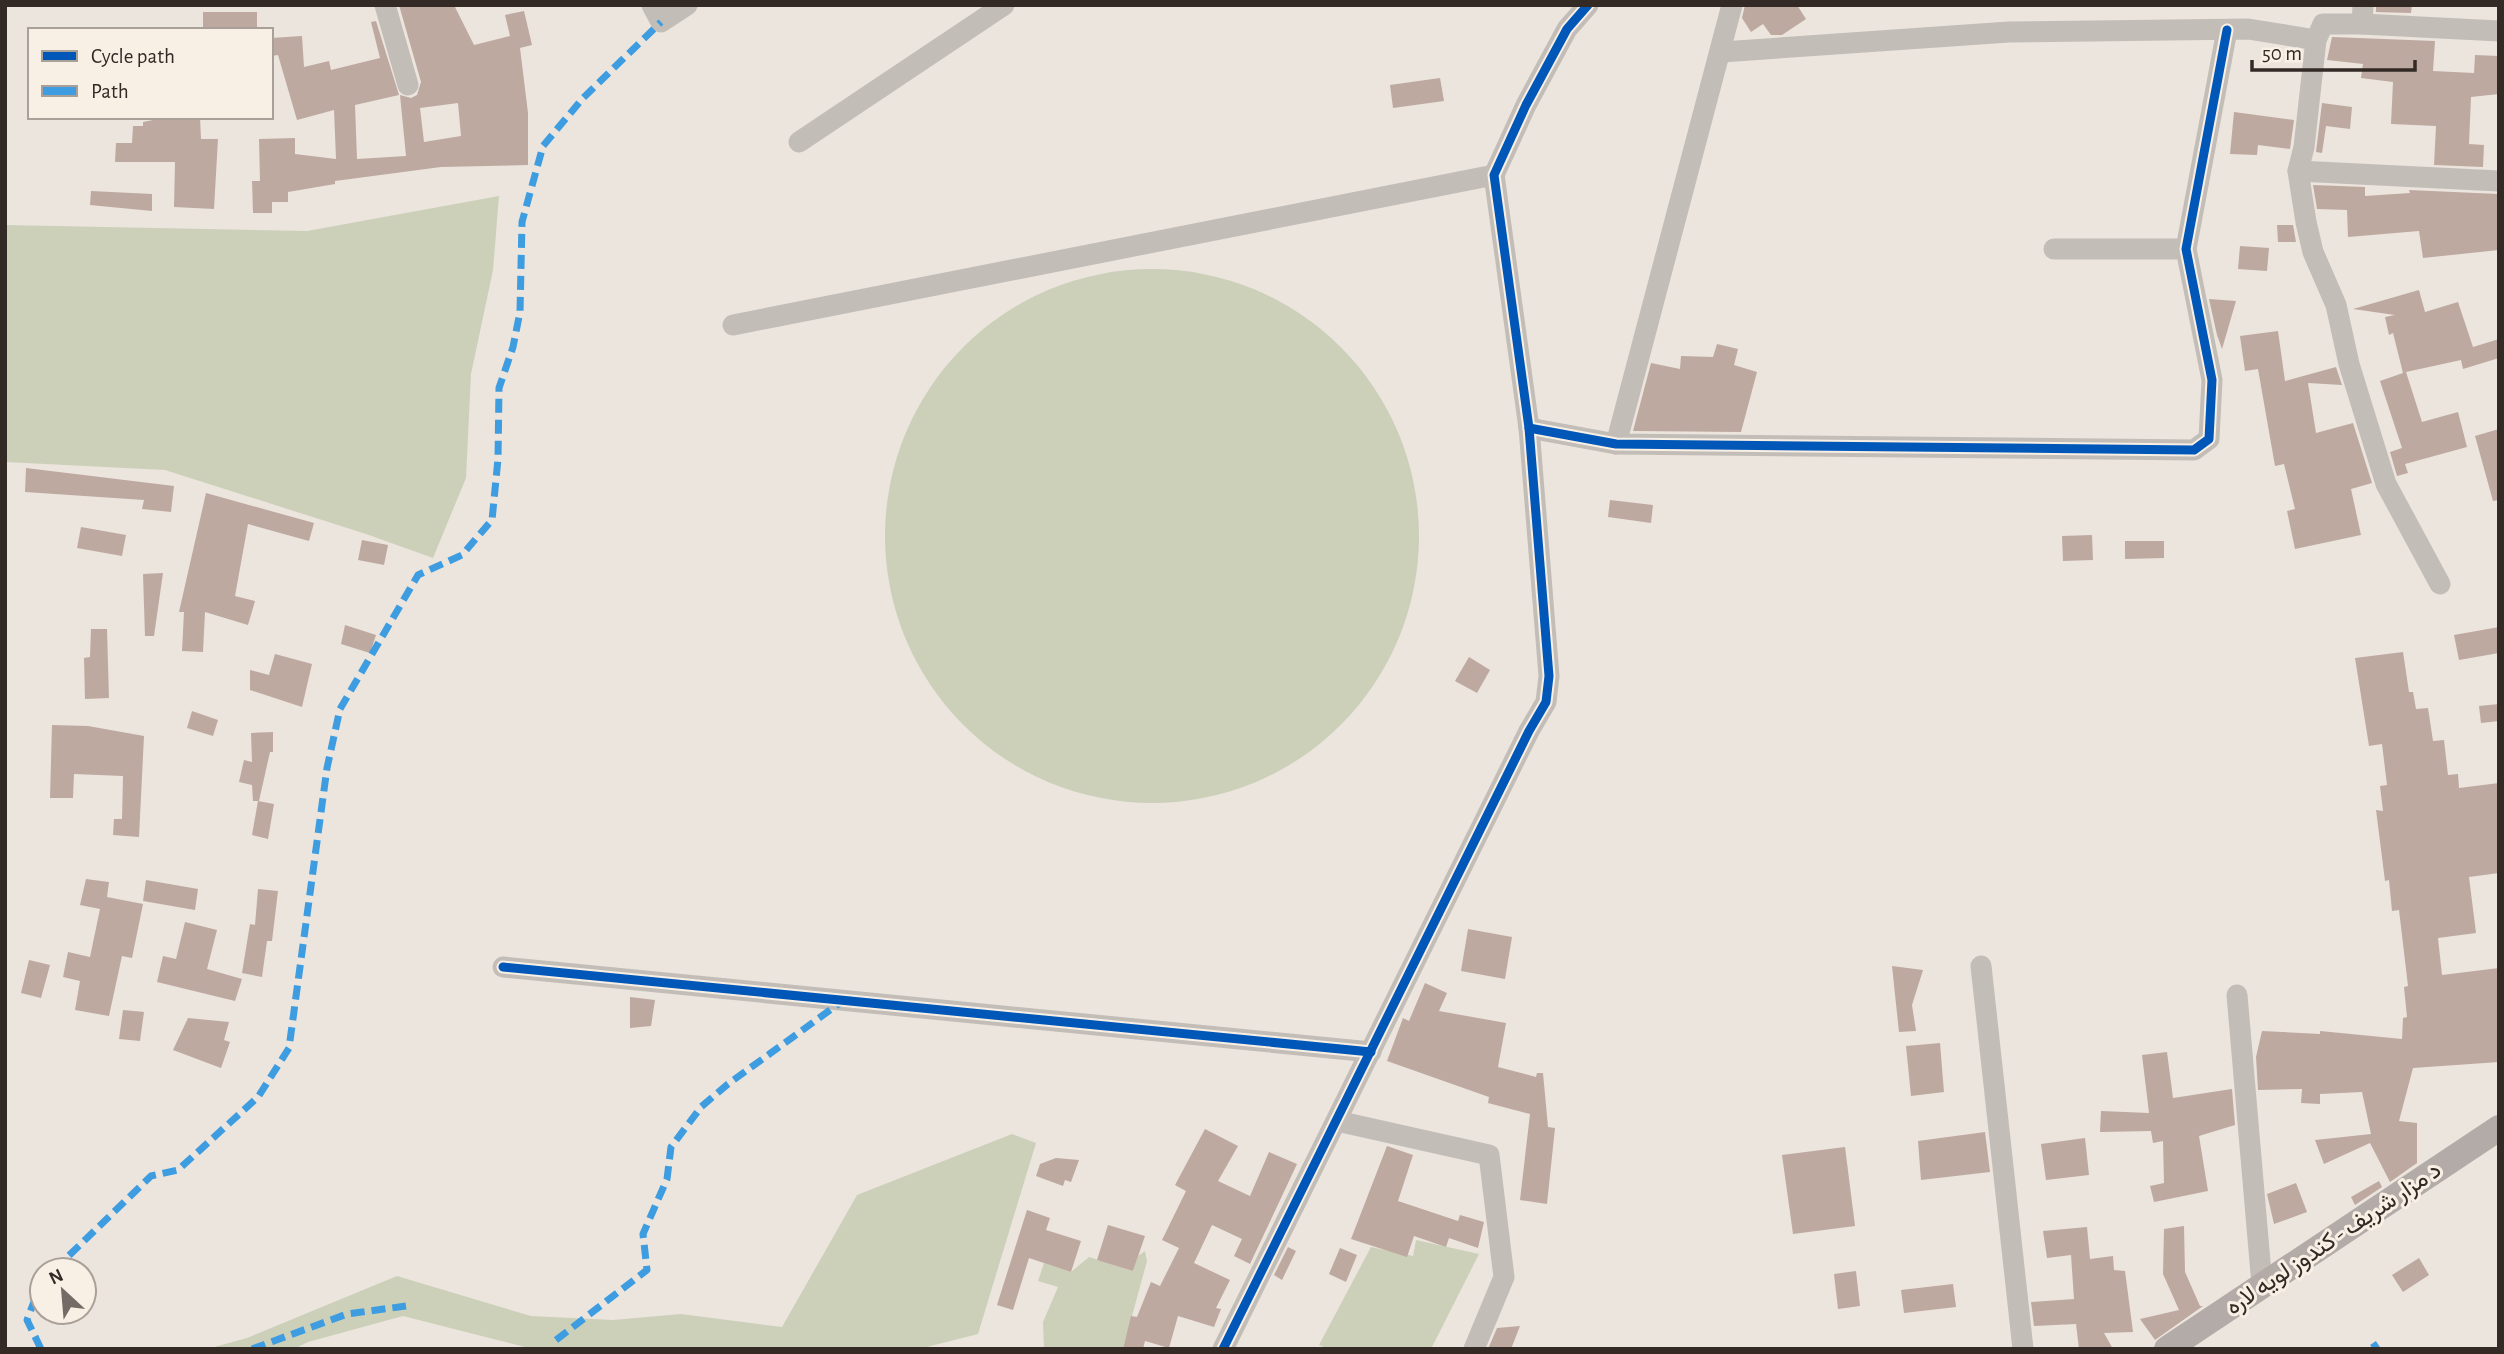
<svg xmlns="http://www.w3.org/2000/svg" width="2504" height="1354" viewBox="0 0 2504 1354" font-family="'Alegreya Sans',Vazirmatn,sans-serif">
	<rect width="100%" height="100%" fill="#ebe5de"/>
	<!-- green -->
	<g fill="#ccd0b9">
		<polygon points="499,196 493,270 471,374 466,478 433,558 366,534 165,470 5,462 5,225 307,231"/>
		<circle cx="1152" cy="536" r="267"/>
		<polygon points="1012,1134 1036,1143 978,1334 919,1349 533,1349 403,1316 308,1342 294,1349 207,1349 247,1338 397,1276 531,1316 613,1320 681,1314 782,1327 857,1195"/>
		<polygon points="1416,1240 1479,1254 1431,1349 1329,1349 1319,1345 1371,1247 1413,1256"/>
		<polygon points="1145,1251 1147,1261 1123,1349 1044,1349 1043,1322 1058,1287 1038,1281 1044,1263 1071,1272 1089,1257 1133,1271 1138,1256"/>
	</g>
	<!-- building -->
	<g fill="#bea9a0" fill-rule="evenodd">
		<path d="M399,5H454L474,45L510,36L505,15L524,11L532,45L520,48L528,113V165L441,167L335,181V184L288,192V202H272V213H253L252,181H260L259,139L295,138V154L336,159L334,110L297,120L278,55L271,56V38L302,36L304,67L329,61L331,70L380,58L371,22L376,21L399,95L355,105L357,159L406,156L400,95L411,98L417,95L421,82ZM458,103L461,136L424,142L420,108Z"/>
		<polygon points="1745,5 1797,5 1806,19 1782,35 1771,35 1763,24 1751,32 1742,18"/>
		<polygon points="2376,5 2412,5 2411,13 2376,12"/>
		<rect x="203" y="12" width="54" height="18"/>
		<polygon points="2332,37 2435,41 2433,71 2474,73 2475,55 2499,56 2499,94 2471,97 2469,144 2484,145 2483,167 2434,165 2436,126 2391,124 2393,82 2361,78 2363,64 2327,60"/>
		<polygon points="1440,78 1444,101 1393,108 1390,85"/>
		<polygon points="2322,103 2352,107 2350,129 2326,126 2322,153 2316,152"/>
		<polygon points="2234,112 2294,120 2290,149 2258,145 2257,155 2230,154"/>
		<polygon points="200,117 201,139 218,139 214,209 174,207 175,162 115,162 116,143 132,143 133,126 143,126 143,122 153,120"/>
		<polygon points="2313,185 2365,187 2365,196 2410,193 2409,190 2498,194 2499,250 2423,258 2419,231 2348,237 2347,210 2317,209"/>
		<polygon points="91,191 152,194 152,211 90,205"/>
		<polygon points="2277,225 2293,225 2296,242 2278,242"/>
		<polygon points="2240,246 2269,248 2267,271 2238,269"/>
		<polygon points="2419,290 2425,312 2458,302 2473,347 2499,339 2499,358 2463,369 2461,360 2406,372 2422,422 2458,412 2467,447 2405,464 2408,473 2397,476 2390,452 2402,448 2380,381 2403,373 2393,333 2389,335 2385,317 2395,315 2353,309"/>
		<polygon points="2209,299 2236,301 2222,349 2217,335"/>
		<polygon points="2278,331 2285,381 2336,367 2342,385 2308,383 2316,433 2353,423 2372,483 2351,489 2361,535 2295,549 2287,511 2295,509 2284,464 2275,466 2258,369 2245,371 2240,336"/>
		<polygon points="1717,344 1738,349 1734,365 1757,372 1741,432 1633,431 1651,363 1680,369 1681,356 1713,357"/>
		<polygon points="2499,429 2499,500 2493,501 2475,436"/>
		<polygon points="26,468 174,486 171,512 142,509 144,500 25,492"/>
		<polygon points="206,493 314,523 309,541 248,524 235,596 255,601 248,625 205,612 203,652 182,651 184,612 179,612"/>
		<polygon points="1610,500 1653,505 1651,523 1608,517"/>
		<polygon points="81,527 126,535 122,556 77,548"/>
		<polygon points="2092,535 2093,560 2063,561 2062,536"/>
		<polygon points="362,540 388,545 384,565 358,560"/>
		<polygon points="2125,541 2164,541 2164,558 2125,559"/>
		<polygon points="163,573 154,636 145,636 143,574"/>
		<polygon points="345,625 376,635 370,653 341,644"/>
		<polygon points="2499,627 2499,653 2459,660 2454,635"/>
		<polygon points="91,629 107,629 109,698 85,699 84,658 90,657"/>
		<polygon points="2403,652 2409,692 2413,692 2416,709 2428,708 2433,741 2444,740 2448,775 2458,774 2459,788 2499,783 2499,873 2469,877 2476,933 2438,938 2442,975 2499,968 2499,1062 2413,1068 2399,1121 2417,1123 2417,1163 2390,1182 2370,1143 2324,1164 2315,1140 2371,1134 2362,1092 2320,1094 2320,1104 2301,1103 2302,1089 2258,1090 2256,1057 2262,1031 2320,1034 2320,1031 2402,1039 2403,1018 2407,1017 2404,987 2408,986 2399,910 2392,911 2389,880 2385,881 2376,810 2383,811 2380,786 2387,785 2382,744 2369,746 2355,658"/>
		<polygon points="275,654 312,664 302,707 250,690 250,670 269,675"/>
		<polygon points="1469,657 1490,670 1477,693 1455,681"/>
		<polygon points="2499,704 2499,721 2481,723 2479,706"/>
		<polygon points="192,711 218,720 213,736 187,728"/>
		<polygon points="52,725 88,726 144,736 139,837 113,835 114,819 122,819 123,776 74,774 73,798 50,798"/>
		<polygon points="273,732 273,752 270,752 259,801 253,801 252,785 239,782 244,760 252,762 251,733"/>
		<polygon points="258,801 274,804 268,839 252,835"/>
		<polygon points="86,879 109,882 107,897 143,904 132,958 122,956 109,1016 75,1010 80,981 63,977 68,952 90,957 100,909 80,905"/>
		<polygon points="146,880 198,889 195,910 143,901"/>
		<polygon points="258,889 278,891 272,941 267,941 262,977 242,973 250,924 255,925"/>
		<polygon points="185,922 217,930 207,969 242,979 235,1001 157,982 163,956 176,959"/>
		<polygon points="1468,929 1512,937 1505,979 1461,971"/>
		<polygon points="29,960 50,965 41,998 21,993"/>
		<polygon points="1892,966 1923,970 1912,1005 1916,1031 1899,1032"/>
		<polygon points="1425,983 1447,993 1439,1011 1506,1023 1498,1067 1536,1077 1537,1073 1543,1073 1548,1127 1555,1128 1547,1204 1520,1200 1530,1114 1488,1103 1489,1097 1387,1061 1403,1018 1409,1021"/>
		<polygon points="630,997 655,1000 651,1026 630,1028"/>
		<polygon points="123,1010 144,1012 140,1041 119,1039"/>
		<polygon points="188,1018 229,1022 224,1040 230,1042 221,1068 173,1050"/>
		<polygon points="1940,1043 1944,1092 1911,1096 1906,1046"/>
		<polygon points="2167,1052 2173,1098 2232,1089 2235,1125 2199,1136 2208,1191 2154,1202 2150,1186 2164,1183 2163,1141 2153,1143 2151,1131 2100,1132 2101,1111 2149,1113 2142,1055"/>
		<polygon points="1205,1129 1238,1146 1218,1181 1250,1196 1269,1152 1297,1164 1250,1264 1234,1256 1242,1239 1212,1225 1194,1263 1230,1280 1216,1308 1221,1309 1214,1327 1178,1316 1169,1348 1145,1341 1143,1349 1123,1349 1131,1316 1137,1317 1151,1282 1160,1286 1179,1248 1162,1240 1186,1191 1175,1185"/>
		<polygon points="1985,1132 1990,1172 1921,1180 1918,1141"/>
		<polygon points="2085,1138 2089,1175 2046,1180 2041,1144"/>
		<polygon points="1387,1146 1413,1155 1398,1201 1458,1221 1460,1215 1484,1222 1478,1248 1449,1238 1446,1247 1414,1236 1407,1257 1351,1239"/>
		<polygon points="1845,1147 1855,1226 1793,1234 1782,1155"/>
		<polygon points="1056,1158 1079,1160 1071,1182 1065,1180 1063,1186 1036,1176 1040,1164"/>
		<polygon points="2379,1181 2382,1187 2355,1205 2351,1197"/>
		<polygon points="2296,1183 2307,1212 2274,1224 2267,1194"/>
		<polygon points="1027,1210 1050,1218 1046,1230 1081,1241 1071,1272 1029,1258 1013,1310 997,1305"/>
		<polygon points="1108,1225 1145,1236 1133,1271 1097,1260"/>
		<polygon points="2184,1226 2185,1272 2200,1306 2203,1306 2155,1340 2140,1319 2179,1310 2163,1274 2164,1229"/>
		<polygon points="2087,1227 2090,1259 2113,1256 2114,1270 2125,1271 2133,1332 2104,1333 2113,1349 2079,1349 2076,1324 2034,1326 2031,1302 2074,1299 2071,1255 2047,1258 2043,1231"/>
		<polygon points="1288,1247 1296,1251 1282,1280 1274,1275"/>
		<polygon points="1340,1248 1357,1255 1346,1282 1329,1274"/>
		<polygon points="2419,1258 2429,1275 2403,1292 2392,1275"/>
		<polygon points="1856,1271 1860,1306 1838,1309 1834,1274"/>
		<polygon points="1953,1284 1956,1307 1904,1313 1901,1290"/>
		<polygon points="1520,1326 1511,1349 1488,1349 1497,1328"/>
	</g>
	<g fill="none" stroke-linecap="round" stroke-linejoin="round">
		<!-- minor -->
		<g stroke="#c3bdb8" stroke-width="21">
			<polyline points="385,5 408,85"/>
			<polyline points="652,5 661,22 687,5"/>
			<polyline points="2363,5 2362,24 2323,24 2316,40 2304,147 2298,171 2306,222 2313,252 2336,305 2349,364 2386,484 2440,584"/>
			<polyline points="2362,24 2499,31"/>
			<polyline points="1722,52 2009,32 2248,29 2316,40"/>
			<polyline points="799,142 1004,5"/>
			<polyline points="2298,171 2499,181"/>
			<polyline points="2054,249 2186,249"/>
			<polyline points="733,325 1494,175"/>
			<polyline points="1529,428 1616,444 2194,450 2209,439 2212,380 2186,249 2227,30"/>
			<polyline points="1616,444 1732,5"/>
			<polyline points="1981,966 2023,1349"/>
			<polyline points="503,967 1371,1052"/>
			<polyline points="2237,995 2262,1285"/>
			<polyline points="1337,1121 1489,1155 1504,1277 1474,1349"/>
			<polyline points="1223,1349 1529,731 1546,702 1549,676 1529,428 1494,175 1526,105 1567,29 1588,5"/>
		</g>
		<!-- major -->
		<polyline stroke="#b2aba7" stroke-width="26" points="2167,1349 2499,1128"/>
		<!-- quiet -->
		<g stroke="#3e9ce0" stroke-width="7" stroke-dasharray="14 7" stroke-linecap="butt">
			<polyline points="54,1270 151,1176 178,1170 258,1097 289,1048 327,768 340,709 418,575 462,555 492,520 498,459 499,388 513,347 520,312 522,222 543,146 583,98 661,22"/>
			<polyline points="556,1340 647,1270 643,1234 667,1179 671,1147 701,1107 728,1084 844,1000"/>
			<polyline points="2373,1343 2377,1349"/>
			<polyline points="41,1349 27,1320 42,1281"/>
			<polyline points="252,1349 347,1314 406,1306"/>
		</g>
		<!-- cycleway casing -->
		<g stroke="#f8efe5" stroke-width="13">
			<g id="cycleway">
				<polyline points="1529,428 1616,444 2194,450 2209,439 2212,380 2186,249 2227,30"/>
				<polyline points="503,967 1371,1052"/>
				<polyline points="1223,1349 1529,731 1546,702 1549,676 1529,428 1494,175 1526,105 1567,29 1588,5"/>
			</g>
		</g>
		<!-- cycleway -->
		<use href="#cycleway" stroke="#0057b8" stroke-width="9"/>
	</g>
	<g text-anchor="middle" stroke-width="6" stroke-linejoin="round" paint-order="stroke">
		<!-- street labels -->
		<g font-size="24" fill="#332a26" stroke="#f8efe5">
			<text transform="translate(2333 1238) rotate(-34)" y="8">د مزار شریف - کندوز لویه لاره</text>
		</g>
	</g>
	<!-- border -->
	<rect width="2504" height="1354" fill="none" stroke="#332a26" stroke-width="14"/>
	<!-- legend -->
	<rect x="28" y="28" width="245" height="91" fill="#f8efe5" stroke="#a9a099" stroke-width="2"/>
	<rect x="42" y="51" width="35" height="10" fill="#0057b8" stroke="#a9a099" stroke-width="2"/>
	<text x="91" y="63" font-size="21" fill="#332a26">Cycle path</text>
	<rect x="42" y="86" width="35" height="10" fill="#3e9ce0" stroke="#a9a099" stroke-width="2"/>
	<text x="91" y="98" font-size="21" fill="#332a26">Path</text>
	<!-- north arrow -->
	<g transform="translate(63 1291) rotate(334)"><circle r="33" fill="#f8efe5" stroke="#a9a099" stroke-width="2"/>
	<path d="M0-5L12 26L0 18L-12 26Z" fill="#736b66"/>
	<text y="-10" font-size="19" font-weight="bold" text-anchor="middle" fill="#332a26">N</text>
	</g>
	<!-- scale -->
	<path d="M2252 60v10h163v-10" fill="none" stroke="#332a26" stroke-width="3.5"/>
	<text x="2262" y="60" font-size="21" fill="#332a26" stroke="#f8efe5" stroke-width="5" paint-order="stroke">50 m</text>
</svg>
